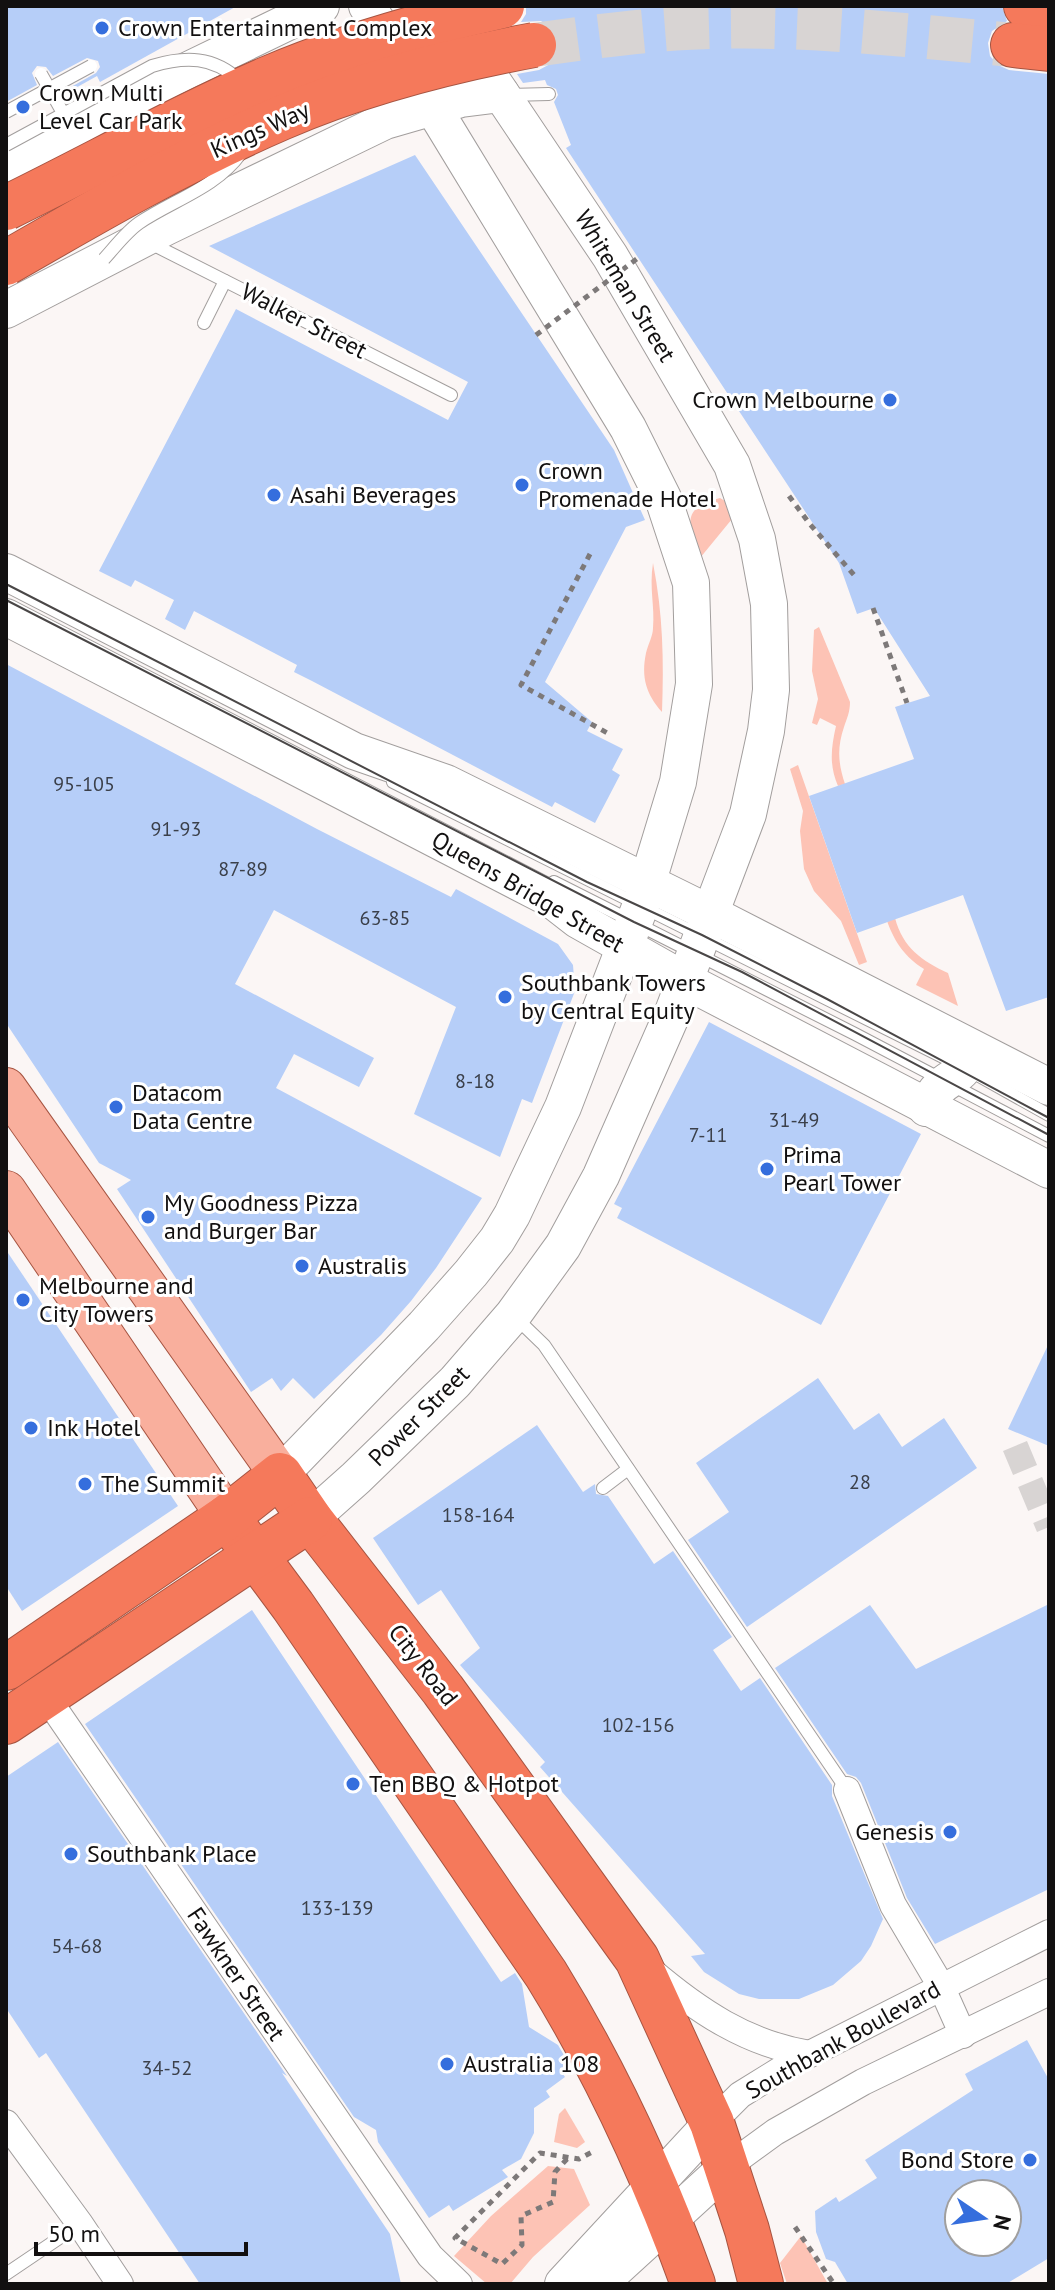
<svg xmlns="http://www.w3.org/2000/svg" width="1055" height="2290" viewBox="0 0 1055 2290" font-family="'PT Sans',sans-serif">
	<rect width="100%" height="100%" fill="#fbf6f5"/>
	<!-- green -->
	<g fill="#fdc3b5">
		<path d="M720,498L725,501L732,519L700,558C689,526 679,508 720,498Z"/>
		<path d="M653,563C663,614 664,661 662,712C646,694 641,677 646,653C648,644 653,636 653,628C655,606 649,589 653,563Z"/>
		<path d="M819,627L850,702C850,712 847,718 844,727C837,748 838,763 845,784L838,786C829,765 831,748 836,726L820,718L817,725L812,723L818,699L812,671L814,630Z"/>
		<polygon points="798,765 867,962 859,965 841,921 814,891 804,869 800,831 803,811 790,769"/>
		<path d="M895,918C903,948 922,961 948,973L958,1006L916,985L924,969C905,957 895,943 887,921Z"/>
		<polygon points="565,2108 585,2142 577,2148 554,2142 559,2114"/>
		<polygon points="548,2166 574,2169 590,2205 533,2257 510,2284 487,2284 454,2256 491,2216"/>
		<polygon points="801,2236 828,2284 787,2284 780,2263"/>
	</g>
	<!-- building -->
	<g fill="#b6cef8" fill-rule="evenodd">
		<polygon points="6,6 237,6 100,82 97,76 63,95 62,92 96,73 100,67 98,61 87,58 53,76 46,67 37,66 32,73 37,85 6,102"/>
		<polygon points="526,6 1002,6 1007,21 992,31 988,43 990,56 998,65 1009,70 1049,74 1049,997 1006,1011 963,895 857,933 809,796 914,759 895,707 930,696 874,608 857,614 839,563 566,148 571,145 554,102 558,95 556,89 547,85 545,80 523,83 517,74 539,70 550,64 558,52 558,39 552,28 541,21 521,22 526,14"/>
		<polygon points="415,155 614,450 645,520 626,527 545,682 592,722 587,731 623,749 612,770 620,775 595,823 555,802 552,807 312,681 294,672 297,665 194,611 185,630 165,619 174,600 135,580 131,587 99,571 236,309 448,420 468,382 209,246"/>
		<polygon points="6,664 317,829 451,897 456,889 558,944 573,965 575,991 570,1004 532,1103 522,1099 500,1157 414,1114 456,1007 274,910 235,984 374,1058 359,1087 294,1054 276,1088 482,1198 436,1268 411,1301 381,1335 314,1399 293,1378 281,1391 272,1378 251,1392 117,1189 131,1180 99,1163 6,1023"/>
		<polygon points="709,1022 921,1134 821,1325 617,1218 622,1208 614,1204"/>
		<polygon points="6,1250 178,1506 22,1611 6,1586"/>
		<polygon points="1049,1343 1049,1446 1008,1429"/>
		<polygon points="818,1378 854,1430 879,1413 902,1447 944,1418 977,1468 747,1627 688,1540 729,1512 696,1463"/>
		<polygon points="537,1425 583,1492 595,1484 596,1494 608,1496 654,1564 673,1551 732,1637 713,1650 741,1691 760,1678 832,1785 832,1796 883,1919 871,1946 861,1961 833,1985 799,1999 759,1999 739,1994 704,1972 691,1956 705,1954 540,1767 545,1762 460,1665 480,1648 441,1590 418,1605 373,1538"/>
		<polygon points="1049,1604 1049,1889 935,1944 907,1898 861,1783 856,1777 847,1774 775,1668 870,1605 916,1669"/>
		<polygon points="252,1610 501,1982 515,1973 522,1984 529,2027 558,2045 569,2064 560,2070 565,2077 546,2091 550,2097 534,2108 534,2133 521,2159 502,2170 508,2177 453,2211 449,2205 429,2218 378,2142 376,2130 354,2117 85,1724"/>
		<polygon points="58,1742 287,2076 282,2073 390,2234 401,2284 200,2284 46,2053 39,2058 6,2008 6,1777"/>
		<path d="M1027,2040L1049,2080V2258L1006,2284H848L835,2262L826,2259L816,2232L815,2211L836,2197L839,2202L877,2178L865,2160L973,2090L965,2074ZM959,2194H1007V2242H959Z"/>
	</g>
	<g fill="none" stroke-linecap="round" stroke-linejoin="round">
		<!-- street-tunnel -->
		<polyline stroke="#d8d4d3" stroke-width="26" stroke-dasharray="26 13" stroke-linecap="butt" points="1015,1446 1049,1527"/>
		<!-- highway-tunnel -->
		<path stroke="#d8d4d3" stroke-width="44" stroke-dasharray="44 22" stroke-linecap="butt" d="M534,45C584,38 634,31 685,28C795,22 904,35 1013,45"/>
		<!-- lane casing -->
		<g stroke="#a29e9d" stroke-width="14">
			<g id="lane">
				<polyline points="509,95 549,94"/>
				<polyline points="158,247 451,395"/>
				<polyline points="204,323 225,281"/>
				<polyline points="393,782 965,1068 1049,1115"/>
				<polyline points="554,882 855,1034 1049,1136"/>
				<polyline points="515,1317 544,1345 847,1790"/>
				<polyline points="603,1488 628,1469"/>
				<polyline points="6,2274 80,2224"/>
			</g>
		</g>
		<!-- street casing -->
		<g stroke="#a29e9d" stroke-width="28">
			<g id="street">
				<polyline points="45,1695 430,2256 459,2284"/>
				<polyline points="847,1790 893,1905 941,1986 963,2035"/>
				<path d="M650,1970C698,2011 747,2044 810,2054"/>
				<polyline points="6,2123 80,2224 120,2284"/>
				<polyline points="712,2123 740,2095 790,2064 1049,1933"/>
				<polyline points="727,2167 775,2132 863,2082 1049,1992"/>
			</g>
		</g>
		<!-- secondary casing -->
		<g stroke="#a29e9d" stroke-width="38">
			<g id="secondary">
				<polyline points="6,170 172,78 321,6"/>
				<polyline points="6,310 166,227 385,121 461,99 501,94"/>
				<polyline points="6,572 354,751 446,783 709,913 1049,1087"/>
				<polyline points="6,617 551,899 578,920 686,981 1049,1170"/>
				<path d="M926,1108C930,1102 933,1094 937,1090C954,1072 963,1080 972,1049"/>
				<polyline points="280,1475 424,1326 471,1273 497,1240 512,1215 563,1107 640,907 678,782 694,684 691,583 663,498 628,428 432,106 367,6"/>
				<polyline points="310,1519 356,1478 455,1382 513,1315 563,1246 601,1176 673,1012 748,814 766,731 771,690 769,604 757,539 732,465 610,256 463,37"/>
				<polyline points="563,2284 712,2123"/>
				<polyline points="599,2284 727,2167"/>
			</g>
		</g>
		<!-- primary casing -->
		<g stroke="#a65441" stroke-width="42">
			<g id="primary">
				<polyline points="6,1088 280,1475"/>
				<polyline points="6,1191 227,1517"/>
			</g>
		</g>
		<!-- highway casing -->
		<g stroke="#a65441" stroke-width="46">
			<g id="highway">
				<polyline points="1026,6 1049,9"/>
				<polyline points="1013,45 1049,49"/>
				<path d="M227,1517L293,1606L546,1974C607,2073 654,2175 693,2284"/>
				<polyline points="6,1668 227,1517 280,1475 310,1519 443,1690 637,1959 712,2123 747,2230 761,2284"/>
				<polyline points="6,1722 310,1519"/>
			</g>
		</g>
		<!-- path -->
		<g stroke="#7d7979" stroke-width="5" stroke-dasharray="6 6" stroke-linecap="butt">
			<polyline points="789,496 809,523 854,575"/>
			<polyline points="590,554 521,685 611,735"/>
			<polyline points="873,608 907,703"/>
			<polyline points="567,2159 555,2172 553,2202 521,2216 522,2245 502,2264 455,2238 540,2153 579,2159 592,2152"/>
			<polyline points="795,2227 834,2284"/>
		</g>
		<!-- lane -->
		<use href="#lane" stroke="#fff" stroke-width="12"/>
		<!-- street -->
		<use href="#street" stroke="#fff" stroke-width="26"/>
		<!-- secondary -->
		<use href="#secondary" stroke="#fff" stroke-width="36"/>
		<!-- primary -->
		<use href="#primary" stroke="#f9af9d" stroke-width="40"/>
		<!-- highway -->
		<use href="#highway" stroke="#f5795b" stroke-width="44"/>
		<!-- tram -->
		<g stroke="#4a4747" stroke-width="2">
			<polyline points="6,584 587,882 702,935 827,999 1049,1118"/>
			<polyline points="6,600 634,922 742,972 1049,1135"/>
		</g>
		<!-- lane-bridge casing -->
		<g stroke="#a29e9d" stroke-width="14" stroke-linecap="butt">
			<g id="lane-bridge">
				<polyline points="41,74 63,113"/>
				<polyline points="6,112 91,66"/>
				<path d="M6,145L152,66C185,56 214,56 240,81"/>
				<path d="M104,259C115,247 126,232 139,223C173,200 216,188 241,153"/>
			</g>
		</g>
		<!-- highway-bridge casing -->
		<g stroke="#a65441" stroke-width="46" stroke-linecap="butt">
			<g id="highway-bridge">
				<path d="M6,208C94,165 179,117 269,78C344,46 423,24 502,6"/>
				<path d="M6,263C96,211 186,159 281,118C362,83 448,61 534,45"/>
			</g>
		</g>
		<!-- path-bridge -->
		<polyline stroke="#7d7979" stroke-width="5" stroke-dasharray="6 6" stroke-linecap="butt" points="536,335 638,258"/>
		<!-- lane-bridge -->
		<use href="#lane-bridge" stroke="#fff" stroke-width="12"/>
		<!-- highway-bridge -->
		<use href="#highway-bridge" stroke="#f5795b" stroke-width="44"/>
	</g>
	<!-- markers -->
	<g fill="#356edd" stroke="#fff" stroke-width="3">
		<circle cx="102" cy="28" r="8"/>
		<circle cx="23" cy="107" r="8"/>
		<circle cx="890" cy="400" r="8"/>
		<circle cx="522" cy="485" r="8"/>
		<circle cx="274" cy="495" r="8"/>
		<circle cx="505" cy="997" r="8"/>
		<circle cx="116" cy="1107" r="8"/>
		<circle cx="767" cy="1169" r="8"/>
		<circle cx="148" cy="1217" r="8"/>
		<circle cx="302" cy="1266" r="8"/>
		<circle cx="23" cy="1300" r="8"/>
		<circle cx="31" cy="1428" r="8"/>
		<circle cx="85" cy="1484" r="8"/>
		<circle cx="353" cy="1784" r="8"/>
		<circle cx="950" cy="1832" r="8"/>
		<circle cx="71" cy="1854" r="8"/>
		<circle cx="447" cy="2064" r="8"/>
		<circle cx="1030" cy="2160" r="8"/>
	</g>
	<g text-anchor="middle" stroke-width="6" stroke-linejoin="round" paint-order="stroke">
		<!-- number labels -->
		<g font-size="20" fill="#3b404a">
			<text x="84" y="791">95-105</text>
			<text x="176" y="836">91-93</text>
			<text x="243" y="876">87-89</text>
			<text x="385" y="925">63-85</text>
			<text x="475" y="1088">8-18</text>
			<text x="794" y="1127">31-49</text>
			<text x="708" y="1142">7-11</text>
			<text x="860" y="1489">28</text>
			<text x="478" y="1522">158-164</text>
			<text x="638" y="1732">102-156</text>
			<text x="337" y="1915">133-139</text>
			<text x="77" y="1953">54-68</text>
			<text x="167" y="2075">34-52</text>
		</g>
		<!-- poi labels -->
		<g font-size="24" fill="#121010" stroke="#fff" text-anchor="start">
			<text x="118" y="36">Crown Entertainment Complex</text>
			<text x="39" y="101">Crown Multi<tspan x="39" dy="28">Level Car Park</tspan></text>
			<text x="874" y="408" text-anchor="end">Crown Melbourne</text>
			<text x="538" y="479">Crown<tspan x="538" dy="28">Promenade Hotel</tspan></text>
			<text x="290" y="503">Asahi Beverages</text>
			<text x="521" y="991">Southbank Towers<tspan x="521" dy="28">by Central Equity</tspan></text>
			<text x="132" y="1101">Datacom<tspan x="132" dy="28">Data Centre</tspan></text>
			<text x="783" y="1163">Prima<tspan x="783" dy="28">Pearl Tower</tspan></text>
			<text x="164" y="1211">My Goodness Pizza<tspan x="164" dy="28">and Burger Bar</tspan></text>
			<text x="318" y="1274">Australis</text>
			<text x="39" y="1294">Melbourne and<tspan x="39" dy="28">City Towers</tspan></text>
			<text x="47" y="1436">Ink Hotel</text>
			<text x="101" y="1492">The Summit</text>
			<text x="369" y="1792">Ten BBQ &amp; Hotpot</text>
			<text x="934" y="1840" text-anchor="end">Genesis</text>
			<text x="87" y="1862">Southbank Place</text>
			<text x="463" y="2072">Australia 108</text>
			<text x="1014" y="2168" text-anchor="end">Bond Store</text>
		</g>
		<!-- street labels -->
		<g font-size="24" fill="#121010" stroke="#fff">
			<text transform="translate(260 130) rotate(-24)" y="8">Kings Way</text>
			<text transform="translate(625 286) rotate(59)" y="8">Whiteman Street</text>
			<text transform="translate(304 321) rotate(27)" y="8">Walker Street</text>
			<text transform="translate(528 892) rotate(30)" y="8">Queens Bridge Street</text>
			<text transform="translate(419 1416) rotate(-45)" y="8">Power Street</text>
			<text transform="translate(423 1665) rotate(52)" y="8">City Road</text>
			<text transform="translate(236 1974) rotate(56)" y="8">Fawkner Street</text>
			<text transform="translate(843 2040) rotate(-29)" y="8">Southbank Boulevard</text>
		</g>
	</g>
	<!-- border -->
	<rect width="1055" height="2290" fill="none" stroke="#121010" stroke-width="16"/>
	<!-- north arrow -->
	<g transform="translate(983 2218) rotate(103)"><circle r="38" fill="#ffffff" stroke="#a09f9f" stroke-width="2"/>
	<path d="M0-6L14 30L0 20L-14 30Z" fill="#356edd"/>
	<text y="-12" font-size="22" font-weight="bold" text-anchor="middle" fill="#121010">N</text>
	</g>
	<!-- scale -->
	<path d="M36 2242v12h210v-12" fill="none" stroke="#121010" stroke-width="4"/>
	<text x="48" y="2242" font-size="24" fill="#121010" stroke="#ffffff" stroke-width="6" paint-order="stroke">50 m</text>
</svg>
